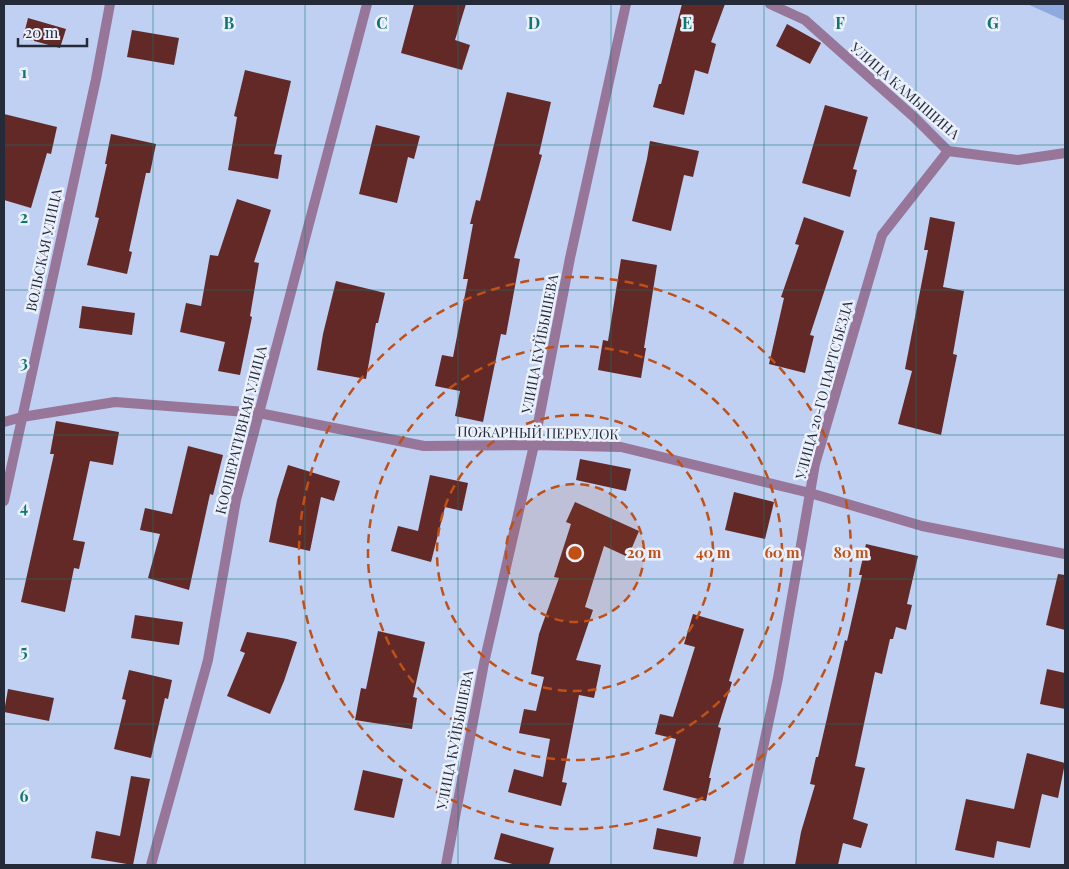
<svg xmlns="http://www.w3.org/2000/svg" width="1069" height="869" viewBox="0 0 1069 869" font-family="'Playfair Display',serif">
	<rect width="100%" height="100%" fill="#bfd0f3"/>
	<!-- water -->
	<polygon fill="#8fa9df" points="1027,4 1065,4 1065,21"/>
	<!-- building -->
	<g fill="#622927">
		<polygon points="414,4 466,4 455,40 470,45 462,70 401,53"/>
		<polygon points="682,4 725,4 711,42 716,44 708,74 695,70 684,115 653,107 659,84 661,84"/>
		<polygon points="28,18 66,29 60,48 23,38"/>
		<polygon points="787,24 821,43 810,64 776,46"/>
		<polygon points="132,30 179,38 174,65 127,57"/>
		<polygon points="245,70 291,81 274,154 282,155 278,179 228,170 237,117 234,116"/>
		<polygon points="507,92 551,102 539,154 542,155 514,258 520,259 506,335 501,334 483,422 455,416 460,391 435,386 442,355 453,357 468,279 463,279 473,224 470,224 476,200 480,201"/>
		<polygon points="825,105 868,117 853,169 857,170 850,197 802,183"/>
		<polygon points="4,114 57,127 51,154 47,153 31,208 4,200"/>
		<polygon points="376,125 420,136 414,159 408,157 397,203 359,194"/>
		<polygon points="111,134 156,144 150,173 146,173 129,251 132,252 127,274 87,265 99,218 95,217 107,164 105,164"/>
		<polygon points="650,141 699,151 693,177 684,175 671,231 632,221 647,159"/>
		<polygon points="237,199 271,210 254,262 259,263 250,316 252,317 240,375 218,371 225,342 180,332 186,303 201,306 210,255 218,256"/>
		<polygon points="804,217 844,231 810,335 814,336 805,373 769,364 784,298 781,297 799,245 795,244"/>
		<polygon points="930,217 955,222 943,287 964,291 953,354 957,355 941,435 898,424 912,371 905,369 928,250 924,250"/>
		<polygon points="621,259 657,265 644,348 646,348 641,378 598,370 603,340 608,341"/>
		<polygon points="336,281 385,293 378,323 376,323 366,379 317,370 323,334"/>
		<polygon points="82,306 135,313 132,335 79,328"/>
		<polygon points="56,421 119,432 113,465 90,461 73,540 85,542 79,569 74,568 65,612 21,602 54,454 50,454"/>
		<polygon points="188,446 223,455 213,495 210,494 189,590 148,578 160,534 140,530 145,508 172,514"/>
		<polygon points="580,459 631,469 626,491 576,480"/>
		<polygon points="288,465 340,481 334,501 321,497 310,551 269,542 277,500"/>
		<polygon points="430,475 468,483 462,511 445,507 431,562 391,551 398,526 418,531"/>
		<polygon points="734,492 774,502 765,539 725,530"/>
		<polygon points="575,502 639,531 628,557 604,546 585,607 593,610 576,660 601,665 594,698 579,695 562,782 567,783 561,806 508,792 514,769 543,777 550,739 519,733 524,709 536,711 544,677 531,674 539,634 559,578 554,577 571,524 566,522"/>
		<polygon points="866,544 918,556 907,604 912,605 906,630 896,627 893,639 890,639 882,674 875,672 855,766 865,768 853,819 868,824 861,848 843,843 838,865 795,865 801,832 815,785 810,784 816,757 818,757 845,640 847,641 862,575 859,575"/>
		<polygon points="1058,574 1065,575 1065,630 1046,625"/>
		<polygon points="693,614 744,629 729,681 732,682 718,727 721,728 709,778 711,778 706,801 663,790 676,739 655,734 660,714 673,717 695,647 684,644"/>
		<polygon points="135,615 183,622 179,645 131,638"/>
		<polygon points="378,631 425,642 413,697 417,698 412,729 355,720 361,688 366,689"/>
		<polygon points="247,632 287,639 297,642 284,681 270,714 227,696 245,653 240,651"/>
		<polygon points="1047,669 1065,673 1065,709 1040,704"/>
		<polygon points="129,670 172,680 168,699 165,698 151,758 114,749 126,700 122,699"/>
		<polygon points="8,689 54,698 49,721 4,712"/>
		<polygon points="1027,753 1065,763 1058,798 1042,794 1030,848 997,841 994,858 955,850 966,799 1014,809"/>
		<polygon points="363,770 403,779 394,818 354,810"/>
		<polygon points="131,776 150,779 133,865 91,858 96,831 120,836"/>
		<polygon points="657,828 701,837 697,857 653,849"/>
		<polygon points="501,833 554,848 549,865 516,865 494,859"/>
	</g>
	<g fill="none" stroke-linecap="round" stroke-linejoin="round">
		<!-- minor -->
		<g stroke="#977699" stroke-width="10">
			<polyline points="770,4 805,20 915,118 948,151 1018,160 1065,153"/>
			<polyline points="4,422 22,417 115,402 259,413 424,446 534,445 621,447 810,493 922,526 1065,554"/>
			<polyline points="4,501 96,79 110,4"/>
			<polyline points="151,865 208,660 236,500 367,4"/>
			<polyline points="446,865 484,663 534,445 570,258 626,4"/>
			<polyline points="738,865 778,678 815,464 882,235 948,151"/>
		</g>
	</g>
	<!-- grid -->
	<path fill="none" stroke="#0f766e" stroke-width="1" stroke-opacity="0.55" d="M153,4V865M305,4V865M458,4V865M611,4V865M764,4V865M916,4V865M4,145H1065M4,290H1065M4,435H1065M4,579H1065M4,724H1065"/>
	<!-- distance rings -->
	<circle cx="575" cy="553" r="69" fill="#c15015" fill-opacity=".12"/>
	<g fill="none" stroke="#c15015" stroke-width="2.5" stroke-dasharray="9 6">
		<circle cx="575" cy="553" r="69"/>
		<circle cx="575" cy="553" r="138"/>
		<circle cx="575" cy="553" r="207"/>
		<circle cx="575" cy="553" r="276"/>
	</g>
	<g text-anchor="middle" stroke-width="5" stroke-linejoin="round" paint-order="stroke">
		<!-- street labels -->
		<g font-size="14" fill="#242a37" stroke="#ebf1fc">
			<text transform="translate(905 91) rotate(41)" y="5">УЛИЦА КАМЫШИНА</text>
			<text transform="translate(44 250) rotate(-78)" y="5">ВОЛЬСКАЯ УЛИЦА</text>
			<text transform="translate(540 344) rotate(-79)" y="5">УЛИЦА КУЙБЫШЕВА</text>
			<text transform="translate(824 390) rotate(-75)" y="5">УЛИЦА 20-ГО ПАРТСЪЕЗДА</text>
			<text transform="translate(241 430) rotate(-76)" y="5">КООПЕРАТИВНАЯ УЛИЦА</text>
			<text transform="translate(538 433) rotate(1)" y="5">ПОЖАРНЫЙ ПЕРЕУЛОК</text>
			<text transform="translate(455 740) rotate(-79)" y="5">УЛИЦА КУЙБЫШЕВА</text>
		</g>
	</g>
	<g font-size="16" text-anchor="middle" font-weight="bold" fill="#0f766e" stroke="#ebf1fc" stroke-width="5" stroke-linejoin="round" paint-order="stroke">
		<text x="229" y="29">B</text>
		<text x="382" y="29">C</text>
		<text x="534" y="29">D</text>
		<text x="687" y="29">E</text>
		<text x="840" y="29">F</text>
		<text x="993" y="29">G</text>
		<text x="24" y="78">1</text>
		<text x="24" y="223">2</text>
		<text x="24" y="368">3</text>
		<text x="24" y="513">4</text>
		<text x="24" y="657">5</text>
		<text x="24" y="802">6</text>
	</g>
	<circle cx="575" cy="553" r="8" fill="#c15015" stroke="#ebf1fc" stroke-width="2.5"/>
	<g font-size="15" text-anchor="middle" font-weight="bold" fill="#c15015" stroke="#ebf1fc" stroke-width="5" stroke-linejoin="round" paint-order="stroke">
		<text x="644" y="558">20 m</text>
		<text x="713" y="558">40 m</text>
		<text x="782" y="558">60 m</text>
		<text x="851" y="558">80 m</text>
	</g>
	<!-- border -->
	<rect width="1069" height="869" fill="none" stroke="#242a37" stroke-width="10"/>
	<!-- scale -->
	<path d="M18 38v8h69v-8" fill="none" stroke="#242a37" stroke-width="2.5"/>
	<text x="25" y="38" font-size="15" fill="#242a37" stroke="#ebf1fc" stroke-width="4" paint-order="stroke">20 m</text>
</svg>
